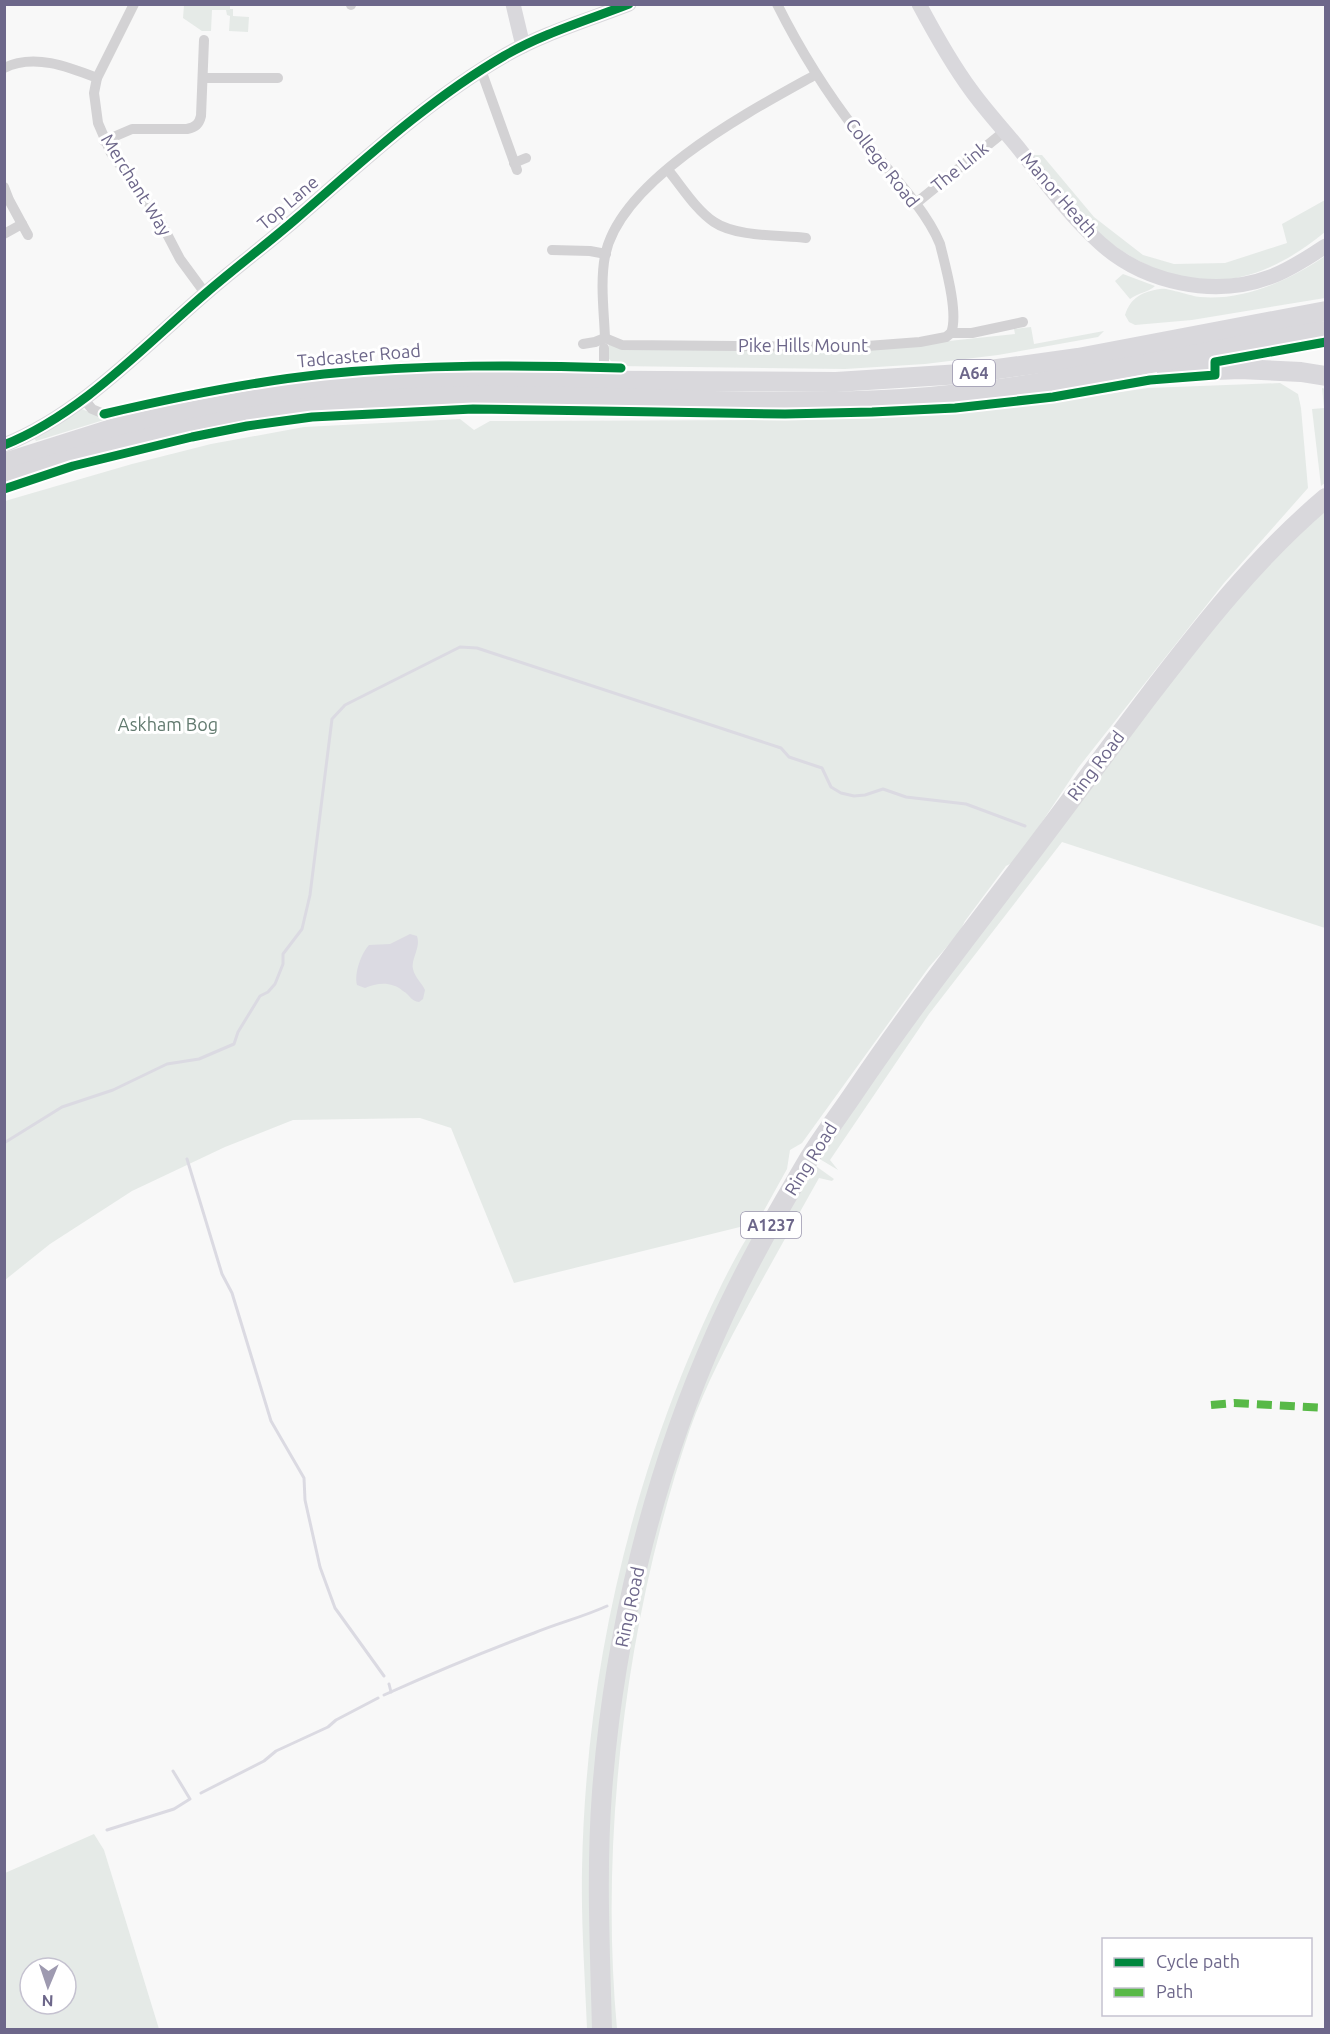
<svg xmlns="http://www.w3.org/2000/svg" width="1330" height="2034" viewBox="0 0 1330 2034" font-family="Ubuntu,sans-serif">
	<rect width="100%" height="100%" fill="#f8f8f8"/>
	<!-- green -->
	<g fill="#e5eae7" fill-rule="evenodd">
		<polygon points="184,5 230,5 230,9 233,9 233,16 249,17 248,32 229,31 230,16 227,15 226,10 212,10 211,31 202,31 183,18"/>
		<path d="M1030,155H1042L1094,217L1143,255L1174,264L1225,263L1287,243L1282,224L1325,200V232C1246,297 1174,296 1095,231C1087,224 1081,215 1074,207C1059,189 1045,172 1030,155Z"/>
		<path d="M1325,256V298L1192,320L1135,325L1129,322L1125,315C1131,297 1142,292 1160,289C1166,287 1190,296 1200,297C1244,301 1290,280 1325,256Z"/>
		<path d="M1123,274L1155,286C1149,292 1138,293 1130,299L1115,281Z"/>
		<polygon points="1031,327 1034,344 1104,331 1098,337 998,355 925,364 845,369 616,366 609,359 609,344 892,347 1015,334 1014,329"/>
		<path d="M1280,383L1298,394L1301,408L1308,488L1224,583L1078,768L1016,861L1006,866L965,921L959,933L929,967L802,1143L790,1150L787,1169L757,1223L752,1243L717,1319L612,1669L596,2029H587C585,1977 581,1923 582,1870C585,1701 619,1531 682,1374C703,1323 726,1270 756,1223L514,1283L451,1128L420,1118L293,1120L225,1147L132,1191L50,1244L5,1280V501L132,464L211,444L304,427L460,419L474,430L490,421L800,420L983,410L1061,401L1148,388Z"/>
		<polygon points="1322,388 1326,389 1326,482 1321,486 1312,409 1324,408"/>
		<polygon points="79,408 107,419 36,441 33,436"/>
		<polygon points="1325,510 1325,928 1062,842 929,1014 830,1160 838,1170 818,1158 908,1026 1209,630 1275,558"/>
		<path d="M813,1164L834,1179L832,1181L819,1178C796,1219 773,1260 750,1302C728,1343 706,1384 690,1429C627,1614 599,1835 617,2029L608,2030L606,1883L611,1761L636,1604L659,1516L687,1427L720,1342L769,1243Z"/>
		<path d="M94,1834L104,1850L159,2029H5V1873ZM30,1968H66V2004H30Z"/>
	</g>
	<!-- water -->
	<path fill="#dbdae2" d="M410,934L417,936C421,948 411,958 413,969C415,978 422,983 425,990L423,999L419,1002C411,1001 410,995 403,991C391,981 377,983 365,988L357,985C354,973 361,954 369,945L390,944Z"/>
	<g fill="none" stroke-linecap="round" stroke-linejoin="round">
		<!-- stream -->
		<g stroke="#dbdae2" stroke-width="3">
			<polyline points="4,1143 62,1107 113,1090 167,1064 199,1059 234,1044 238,1032 260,996 268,992 275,984 283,964 283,954 302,929 310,895 332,719 345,705 460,647 477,648 781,748 789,757 822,768 831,787 841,793 854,796 865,795 883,789 906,797 966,804 1025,826"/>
			<polyline points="187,1159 222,1274 232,1293 271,1421 304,1478 305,1500 320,1567 335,1608 384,1676"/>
			<polyline points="389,1684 391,1692"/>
			<path d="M384,1695C433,1673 483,1652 534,1633C558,1623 583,1617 607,1606"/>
			<polyline points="201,1793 264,1761 276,1751 328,1727 336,1720 378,1698"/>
			<polyline points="107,1830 174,1809 190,1799 173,1771"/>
		</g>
		<!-- street -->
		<g stroke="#d3d2d4" stroke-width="10">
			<polyline points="134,4 97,78 94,93 98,123 111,153 156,213 180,259 205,293"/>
			<path d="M777,4C800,50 826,92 858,133C883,165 925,207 940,244C945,265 959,313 951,333"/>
			<polyline points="351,5 351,4"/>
			<path d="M4,68C34,53 69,67 97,78"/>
			<polyline points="481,70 517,170"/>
			<polyline points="203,78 278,78"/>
			<path d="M104,141L132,129H187C196,127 199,124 201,116L204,40"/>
			<polyline points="514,163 526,158"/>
			<path d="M668,170C682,187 696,210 714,222C736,237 780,235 806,238"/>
			<polyline points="4,187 9,200 22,224 4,234"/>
			<polyline points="915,204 1005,131"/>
			<polyline points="22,224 28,235"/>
			<polyline points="552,250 590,251 606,254"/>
			<path d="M605,338C604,312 600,282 605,256C620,179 752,110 815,75"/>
			<polyline points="583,344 595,342 605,338 622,345 854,347 920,342 946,337 951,333 972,333 1023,322"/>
			<polyline points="604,367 604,348"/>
			<path d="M83,398L92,409L104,414C176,397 250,382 324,374C423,364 522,365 621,368"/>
		</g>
		<!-- secondary -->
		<g stroke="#d9d8dc" stroke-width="15">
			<polyline points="513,4 523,46"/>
			<path d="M919,4C935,34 951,63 971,90C986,111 1004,130 1020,150C1045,182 1070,216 1100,243C1144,283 1214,298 1270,277C1290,270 1308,257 1326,246"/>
			<path d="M4,445C82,414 144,346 206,293C236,267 267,244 297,218C363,161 428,100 504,56C541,34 588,20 629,4"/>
		</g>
		<!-- highway -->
		<g stroke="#d9d8dc" stroke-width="20">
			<polyline points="1167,372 1240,369 1301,372 1326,376"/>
			<polyline points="4,463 118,427 182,413 297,392 354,386 485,380 836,382 961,374 1078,358 1326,311"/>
			<path d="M4,480C158,429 310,398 472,396C615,394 758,408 902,399C1045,390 1184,353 1326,331"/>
			<path d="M602,2030C600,1950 596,1871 602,1792C614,1635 652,1477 716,1333C742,1274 774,1218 807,1162C822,1137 840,1114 856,1090C912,1007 974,928 1034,849C1071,799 1108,750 1145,701C1200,629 1256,557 1326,498"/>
		</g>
		<!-- quiet -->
		<polyline stroke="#58b947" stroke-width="8" stroke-dasharray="15 8" stroke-linecap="butt" points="1211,1405 1234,1403 1326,1408"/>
		<!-- cycleway casing -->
		<g stroke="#fff" stroke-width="13">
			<g id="cycleway">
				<path d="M104,414C176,397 250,382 324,374C423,364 522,365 621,368"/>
				<path d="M4,445C82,414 144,346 206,293C236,267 267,244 297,218C363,161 428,100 504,56C541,34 588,20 629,4"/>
				<polyline points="4,489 73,466 192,437 247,426 312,417 473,409 785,414 872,412 955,408 1053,397 1150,380 1215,375 1215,362 1326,342"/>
			</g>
		</g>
		<!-- cycleway -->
		<use href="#cycleway" stroke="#00873e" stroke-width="9"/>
	</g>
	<g text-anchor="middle" stroke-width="6" stroke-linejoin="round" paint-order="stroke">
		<!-- shield labels -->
		<g fill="#fff" stroke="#9995ad" stroke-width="1.5">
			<rect x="953" y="360" width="42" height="26" rx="4.5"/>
			<rect x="741" y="1212" width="60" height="26" rx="4.5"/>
		</g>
		<g font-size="16" font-weight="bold" fill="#6d678a">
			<text x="974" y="379">A64</text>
			<text x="771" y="1231">A1237</text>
		</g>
		<!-- street labels -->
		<g font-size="18" fill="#6d678a" stroke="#fff">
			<text transform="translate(882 163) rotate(52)" y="6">College Road</text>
			<text transform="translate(960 167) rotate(-39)" y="6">The Link</text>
			<text transform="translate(136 185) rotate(58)" y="6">Merchant Way</text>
			<text transform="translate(1059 195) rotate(49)" y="6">Manor Heath</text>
			<text transform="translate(288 203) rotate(-40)" y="6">Top Lane</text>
			<text x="803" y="352">Pike Hills Mount</text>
			<text transform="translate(359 356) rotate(-5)" y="6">Tadcaster Road</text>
			<text transform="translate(1096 766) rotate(-53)" y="6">Ring Road</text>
			<text transform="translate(811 1159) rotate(-58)" y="6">Ring Road</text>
			<text transform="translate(630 1607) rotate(-78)" y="6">Ring Road</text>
		</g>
		<!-- park labels -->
		<g font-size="18" fill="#627a6f" stroke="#fff">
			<text x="168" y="731">Askham Bog</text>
		</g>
	</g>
	<!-- border -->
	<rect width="1330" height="2034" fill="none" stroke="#6d678a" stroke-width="12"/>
	<!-- legend -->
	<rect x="1102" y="1938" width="210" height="78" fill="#ffffff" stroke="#c5c2d0" stroke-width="1.5"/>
	<rect x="1114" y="1958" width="30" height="9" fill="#00873e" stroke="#c5c2d0" stroke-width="1.5"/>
	<text x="1156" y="1968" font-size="18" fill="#6d678a">Cycle path</text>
	<rect x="1114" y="1988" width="30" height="9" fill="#58b947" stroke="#c5c2d0" stroke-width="1.5"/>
	<text x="1156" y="1998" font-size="18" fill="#6d678a">Path</text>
	<!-- north arrow -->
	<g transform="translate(48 1986) rotate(182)"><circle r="28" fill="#ffffff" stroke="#c5c2d0" stroke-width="1.5"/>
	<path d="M0-4.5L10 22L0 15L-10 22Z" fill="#9e9ab0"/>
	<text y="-9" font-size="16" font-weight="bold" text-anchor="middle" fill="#6d678a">N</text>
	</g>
</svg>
